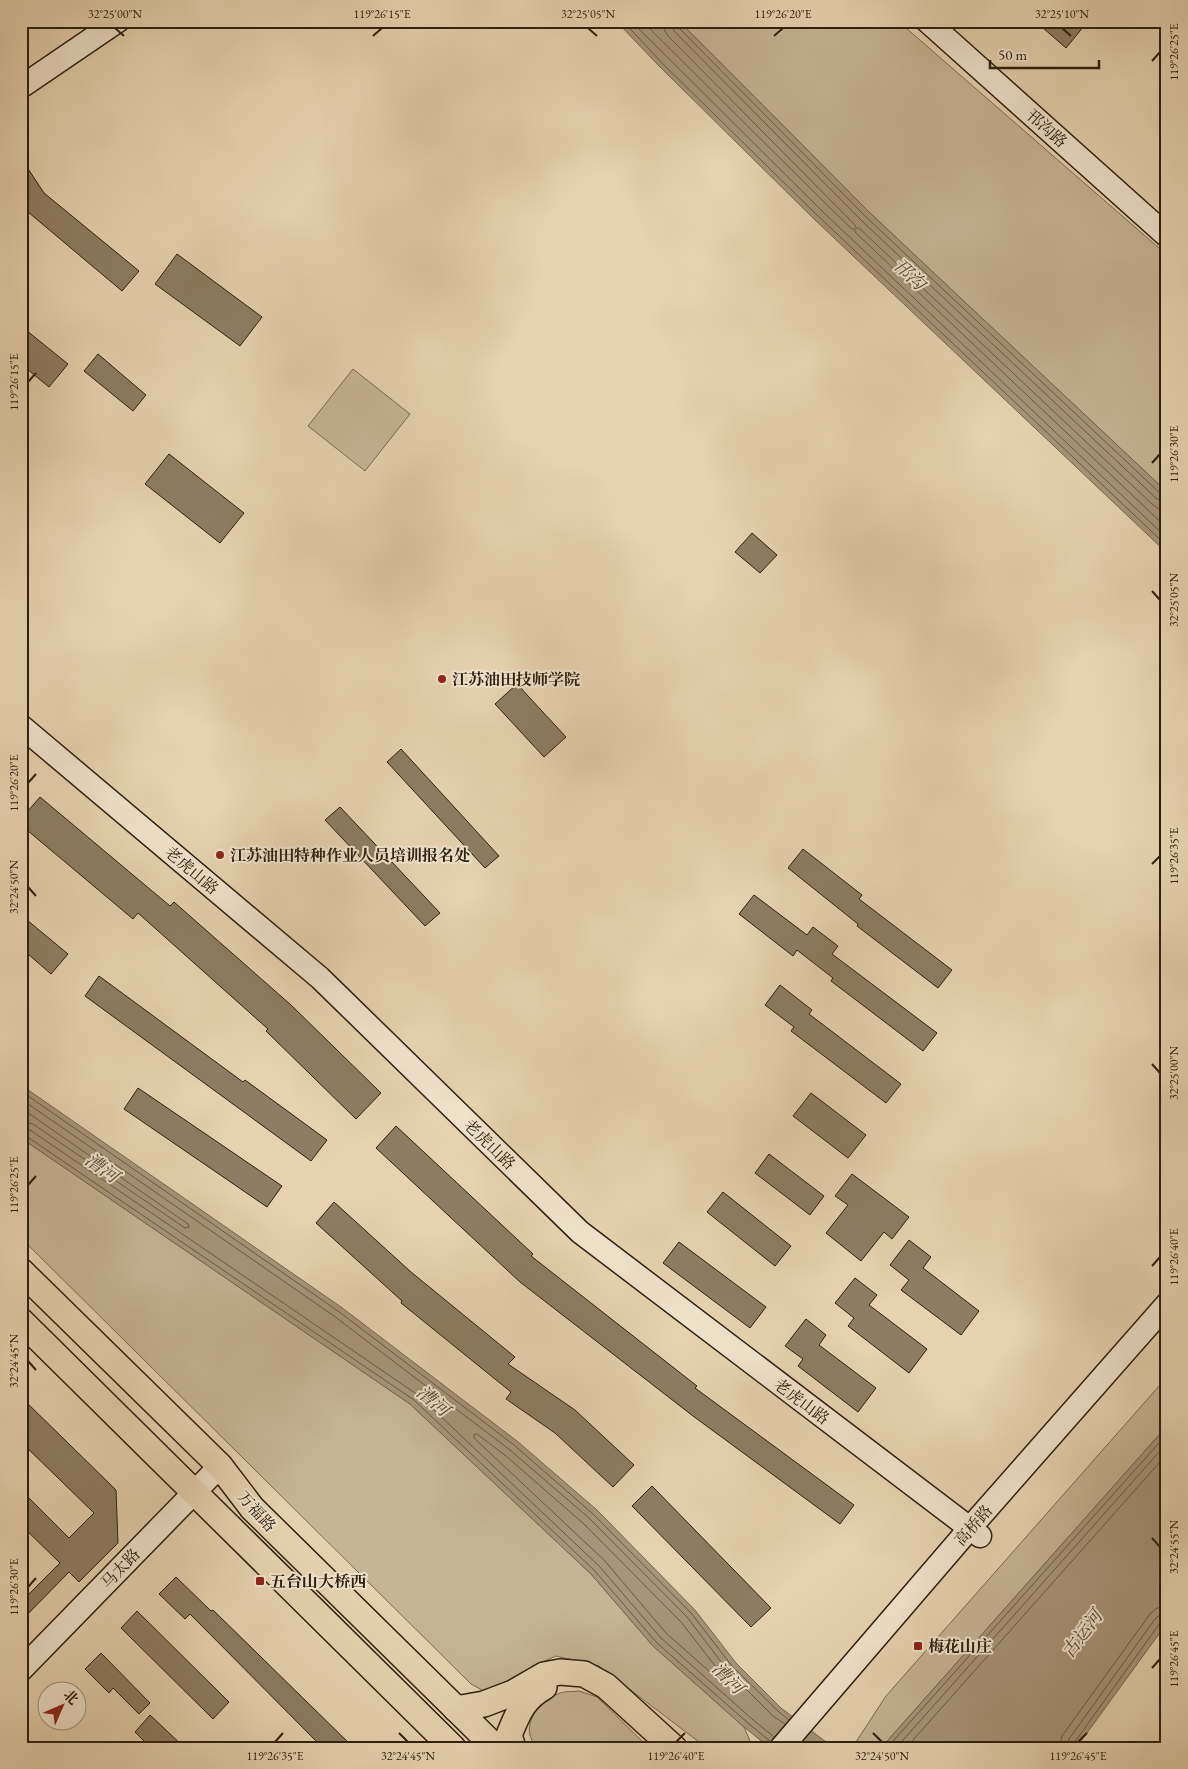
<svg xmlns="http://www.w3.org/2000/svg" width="1188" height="1769" viewBox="0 0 1188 1769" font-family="'EB Garamond','Noto Serif SC',serif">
	<rect width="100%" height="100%" fill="#e6d2af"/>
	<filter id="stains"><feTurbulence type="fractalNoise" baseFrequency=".004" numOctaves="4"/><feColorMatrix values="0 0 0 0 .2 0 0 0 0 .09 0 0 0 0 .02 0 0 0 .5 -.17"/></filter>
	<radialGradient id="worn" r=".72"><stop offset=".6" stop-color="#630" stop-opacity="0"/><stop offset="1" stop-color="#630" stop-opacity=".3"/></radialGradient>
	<!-- green -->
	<g fill="#c6b494" stroke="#796a52">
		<polygon points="679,21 898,21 1167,255 1167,492 869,212"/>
		<polygon points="353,369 410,414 365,471 308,426"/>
		<polygon points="21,1138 410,1404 591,1574 653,1646 744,1727 753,1748 707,1748 599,1666 556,1656 533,1666 504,1689 484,1691 471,1684 21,1238"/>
		<polygon points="1167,1377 1167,1426 881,1748 852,1748 886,1696"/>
		<path d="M579,1691L597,1697L649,1748H538C517,1728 538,1702 560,1693C565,1691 573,1692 579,1691Z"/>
	</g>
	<!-- water -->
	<g fill="#a79579" stroke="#76664f">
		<polygon points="616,21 679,21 869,212 1167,492 1167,553 814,219 659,66"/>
		<polygon points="21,1085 341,1307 517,1441 597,1510 695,1610 736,1663 781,1708 834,1748 770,1748 744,1727 653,1646 591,1574 410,1404 21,1138"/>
		<polygon points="1167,1426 1167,1623 1076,1748 881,1748"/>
	</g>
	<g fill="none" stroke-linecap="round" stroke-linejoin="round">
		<!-- shore -->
		<g stroke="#6a5a44" stroke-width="1">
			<polyline points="623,21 662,63 817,215 1167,546"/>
			<polyline points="631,21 822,211 1167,538"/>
			<polyline points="642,21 827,205 852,229 855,229 855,232 1167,528"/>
			<polyline points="662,21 664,29 668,36 855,225 856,228 859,228 1152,504 1159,509 1167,509"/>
			<polyline points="670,21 674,31 861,220 1157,499 1167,502"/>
			<polyline points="676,21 678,27 865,216 1161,494 1167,496"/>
			<polyline points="21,1091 338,1311 514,1445 593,1514 691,1613 732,1666 778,1711 789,1720"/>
			<polyline points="21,1099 334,1316 510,1450 589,1518 687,1617 728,1671 773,1716 785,1724"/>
			<polyline points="21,1108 188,1224 189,1227 185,1228 33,1124 21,1121"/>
			<polyline points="21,1128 30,1130 418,1395 599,1566 661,1638 752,1719 774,1737"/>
			<polyline points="21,1135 26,1136 414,1400 594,1570 657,1643 748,1723 771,1742"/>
			<polygon points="477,1434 506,1456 584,1524 681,1622 723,1676 722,1679 719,1680 666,1633 604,1560 474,1438 474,1435"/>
			<polyline points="887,1748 1167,1434"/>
			<polyline points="896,1748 1167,1443"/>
			<polyline points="906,1748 1167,1454"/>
			<polyline points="1059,1748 1062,1736 1150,1614 1157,1608 1167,1607"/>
			<polyline points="1066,1748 1069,1739 1155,1619 1160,1615 1167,1614"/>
			<polyline points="1073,1748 1074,1743 1160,1623 1167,1620"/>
		</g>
	</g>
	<!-- building -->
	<g fill="#8d7d62" stroke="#2c200f">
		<polygon points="1035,21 1078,21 1084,26 1066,48"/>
		<polygon points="21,158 44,193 139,271 122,291 28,212 21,203"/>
		<polygon points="177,254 262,317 240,346 155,284"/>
		<polygon points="21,326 68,364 49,387 21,364"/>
		<polygon points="98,354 146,395 133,411 84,371"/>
		<polygon points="169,454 244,513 220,543 145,484"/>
		<polygon points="752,533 777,555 760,573 735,552"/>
		<polygon points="517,684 566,737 544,757 495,704"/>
		<polygon points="401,749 499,856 485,868 387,762"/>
		<polygon points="40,797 170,906 174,902 291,1005 381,1093 356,1119 266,1031 268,1029 138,913 133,919 21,825 21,819"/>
		<polygon points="340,807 440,913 425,926 325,820"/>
		<polygon points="803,849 862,895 859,899 952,970 938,988 857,926 858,924 788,868"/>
		<polygon points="754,895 807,935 813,927 838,946 832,954 937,1033 923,1051 831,981 833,978 797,950 793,956 739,914"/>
		<polygon points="21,915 68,954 51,974 21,948"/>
		<polygon points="99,976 243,1082 245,1080 327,1140 311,1161 85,996"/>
		<polygon points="780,985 812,1010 809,1014 901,1084 886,1103 791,1031 794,1027 765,1005"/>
		<polygon points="138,1088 282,1186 267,1207 124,1109"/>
		<polygon points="811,1093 866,1135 848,1158 793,1116"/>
		<polygon points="396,1126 533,1254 531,1256 697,1386 695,1388 854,1505 840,1524 693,1416 520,1282 376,1148"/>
		<polygon points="769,1154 824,1196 810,1215 755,1173"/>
		<polygon points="852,1174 909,1217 892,1239 884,1232 861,1261 826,1233 848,1205 835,1196"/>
		<polygon points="723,1192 791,1246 775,1266 707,1212"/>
		<polygon points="334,1202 411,1272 515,1357 508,1364 575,1410 634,1465 613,1487 555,1433 506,1399 511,1392 401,1303 402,1301 316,1223"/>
		<polygon points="909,1240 931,1257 923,1268 979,1311 961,1335 901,1290 909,1280 890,1265"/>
		<polygon points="679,1242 766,1307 750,1328 663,1263"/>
		<polygon points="855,1278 877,1295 869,1305 927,1349 909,1373 848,1326 854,1318 835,1303"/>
		<polygon points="806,1319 826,1335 819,1345 876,1388 858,1412 798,1366 803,1359 785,1346"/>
		<polygon points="21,1397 116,1490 118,1543 79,1582 69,1572 21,1621 21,1602 60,1563 21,1525 21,1490 69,1538 94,1513 21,1442"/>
		<polygon points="652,1486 771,1608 751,1627 632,1506"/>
		<polygon points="176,1577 211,1611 213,1610 354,1748 323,1748 190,1614 185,1619 159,1594"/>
		<polygon points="137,1611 229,1702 213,1719 121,1628"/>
		<polygon points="101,1653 150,1703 139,1714 113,1688 109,1693 85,1669"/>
		<polygon points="150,1715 185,1748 151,1748 135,1732"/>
	</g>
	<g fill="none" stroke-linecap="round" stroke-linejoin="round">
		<!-- secondary casing -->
		<g stroke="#2c200f" stroke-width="25">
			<g id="secondary">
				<polyline points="927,21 1167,236"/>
				<polyline points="21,87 118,21"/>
				<polyline points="21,726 320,978 580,1232 980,1536"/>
				<polyline points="21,1670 220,1466"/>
				<polyline points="781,1748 970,1528 1167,1304"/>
			</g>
		</g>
		<!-- primary casing -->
		<g stroke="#2c200f" stroke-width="28">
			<g id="primary">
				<polyline points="21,1271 220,1466 252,1508 496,1748"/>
				<polyline points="21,1321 453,1748"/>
				<polyline points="456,1709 484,1704 513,1693 544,1675 560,1672 584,1674 606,1686 674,1748"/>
				<path d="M513,1748L509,1735C518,1713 523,1699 544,1687"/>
			</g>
		</g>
		<!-- secondary -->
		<use href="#secondary" stroke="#efe2cb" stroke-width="22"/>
		<!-- primary -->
		<use href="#primary" stroke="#e6d2af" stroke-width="25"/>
	</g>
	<!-- ticks -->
	<path fill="none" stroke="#2c200f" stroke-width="2" d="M115,28L124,36M588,28L597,36M1062,28L1071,36M373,36L382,28M774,36L783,28M1152,61L1160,52M28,382L36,373M1152,463L1160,454M1152,591L1160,600M28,783L36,774M1152,864L1160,856M28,887L36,896M1152,1064L1160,1073M28,1185L36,1176M1152,1266L1160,1257M28,1361L36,1370M1152,1538L1160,1547M28,1587L36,1578M1152,1668L1160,1659M399,1733L408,1742M873,1733L882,1742M275,1742L283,1733M676,1742L685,1733M1078,1742L1087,1733"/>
	<!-- markers -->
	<g fill="#8f2418" stroke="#efe2cb" stroke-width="2">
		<circle cx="442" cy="679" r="5"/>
		<circle cx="220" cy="855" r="5"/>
		<rect x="255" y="1576" width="10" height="10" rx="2.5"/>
		<rect x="913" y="1641" width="10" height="10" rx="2.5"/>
	</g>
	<g text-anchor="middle" stroke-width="4" stroke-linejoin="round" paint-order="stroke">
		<!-- street labels -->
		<g font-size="16" fill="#2c200f" stroke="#efe2cb">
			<text transform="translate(1047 128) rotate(42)" y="6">邗沟路</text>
			<text transform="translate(192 870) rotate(40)" y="6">老虎山路</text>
			<text transform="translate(490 1144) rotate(44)" y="6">老虎山路</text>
			<text transform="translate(802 1401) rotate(37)" y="6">老虎山路</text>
			<text transform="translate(257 1511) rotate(48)" y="6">万福路</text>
			<text transform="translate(973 1525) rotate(-49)" y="6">高桥路</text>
			<text transform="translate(120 1568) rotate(-46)" y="6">马太路</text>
		</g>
		<!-- poi labels -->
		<g font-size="16" font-weight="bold" fill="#2c200f" stroke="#efe2cb" text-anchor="start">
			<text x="452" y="685">江苏油田技师学院</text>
			<text x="230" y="861">江苏油田特种作业人员培训报名处</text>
			<text x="270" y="1587">五台山大桥西</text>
			<text x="928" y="1652">梅花山庄</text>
		</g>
		<!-- water labels -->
		<g font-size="18" font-style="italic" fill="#574934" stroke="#efe2cb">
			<text transform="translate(909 274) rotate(43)" y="6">邗沟</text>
			<text transform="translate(102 1168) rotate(35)" y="6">漕河</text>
			<text transform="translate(433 1401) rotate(40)" y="6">漕河</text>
			<text transform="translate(1082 1634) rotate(-53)" y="6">古运河</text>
			<text transform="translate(728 1678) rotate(45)" y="6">漕河</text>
		</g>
	</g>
	<!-- margin -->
	<rect width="1188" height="1769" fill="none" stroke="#e6d2af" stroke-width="55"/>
	<!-- north arrow -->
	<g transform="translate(62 1706) rotate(45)"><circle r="24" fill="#efe2cb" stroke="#a19480"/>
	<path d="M0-4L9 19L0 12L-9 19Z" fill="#8f2418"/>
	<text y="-8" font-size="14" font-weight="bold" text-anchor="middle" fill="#2c200f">北</text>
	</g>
	<!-- scale -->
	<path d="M990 60v8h109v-8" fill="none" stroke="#2c200f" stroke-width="2.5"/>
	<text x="998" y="60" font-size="15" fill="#2c200f" stroke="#efe2cb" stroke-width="4" paint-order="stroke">50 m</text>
	<rect x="28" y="28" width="1132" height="1714" fill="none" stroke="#2c200f" stroke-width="2"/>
	<g font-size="12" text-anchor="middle" fill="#2c200f">
		<text x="115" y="18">32°25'00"N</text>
		<text x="382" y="18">119°26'15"E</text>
		<text x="588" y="18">32°25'05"N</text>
		<text x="783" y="18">119°26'20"E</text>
		<text x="1062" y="18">32°25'10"N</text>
		<text transform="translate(1174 52) rotate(-90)" y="4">119°26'25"E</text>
		<text transform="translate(14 382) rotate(-90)" y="4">119°26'15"E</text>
		<text transform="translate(1174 454) rotate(-90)" y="4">119°26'30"E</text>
		<text transform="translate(1174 600) rotate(-90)" y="4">32°25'05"N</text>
		<text transform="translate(14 783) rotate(-90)" y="4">119°26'20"E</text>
		<text transform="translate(1174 856) rotate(-90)" y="4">119°26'35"E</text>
		<text transform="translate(14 887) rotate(-90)" y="4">32°24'50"N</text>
		<text transform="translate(1174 1073) rotate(-90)" y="4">32°25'00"N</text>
		<text transform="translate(14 1185) rotate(-90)" y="4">119°26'25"E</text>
		<text transform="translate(1174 1257) rotate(-90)" y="4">119°26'40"E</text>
		<text transform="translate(14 1361) rotate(-90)" y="4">32°24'45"N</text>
		<text transform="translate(1174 1547) rotate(-90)" y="4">32°24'55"N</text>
		<text transform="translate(14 1587) rotate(-90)" y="4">119°26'30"E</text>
		<text transform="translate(1174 1659) rotate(-90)" y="4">119°26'45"E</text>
		<text x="275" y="1760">119°26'35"E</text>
		<text x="408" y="1760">32°24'45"N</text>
		<text x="676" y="1760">119°26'40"E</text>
		<text x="882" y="1760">32°24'50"N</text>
		<text x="1078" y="1760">119°26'45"E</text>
	</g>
	<rect width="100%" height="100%" filter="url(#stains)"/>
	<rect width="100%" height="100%" fill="url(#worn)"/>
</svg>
